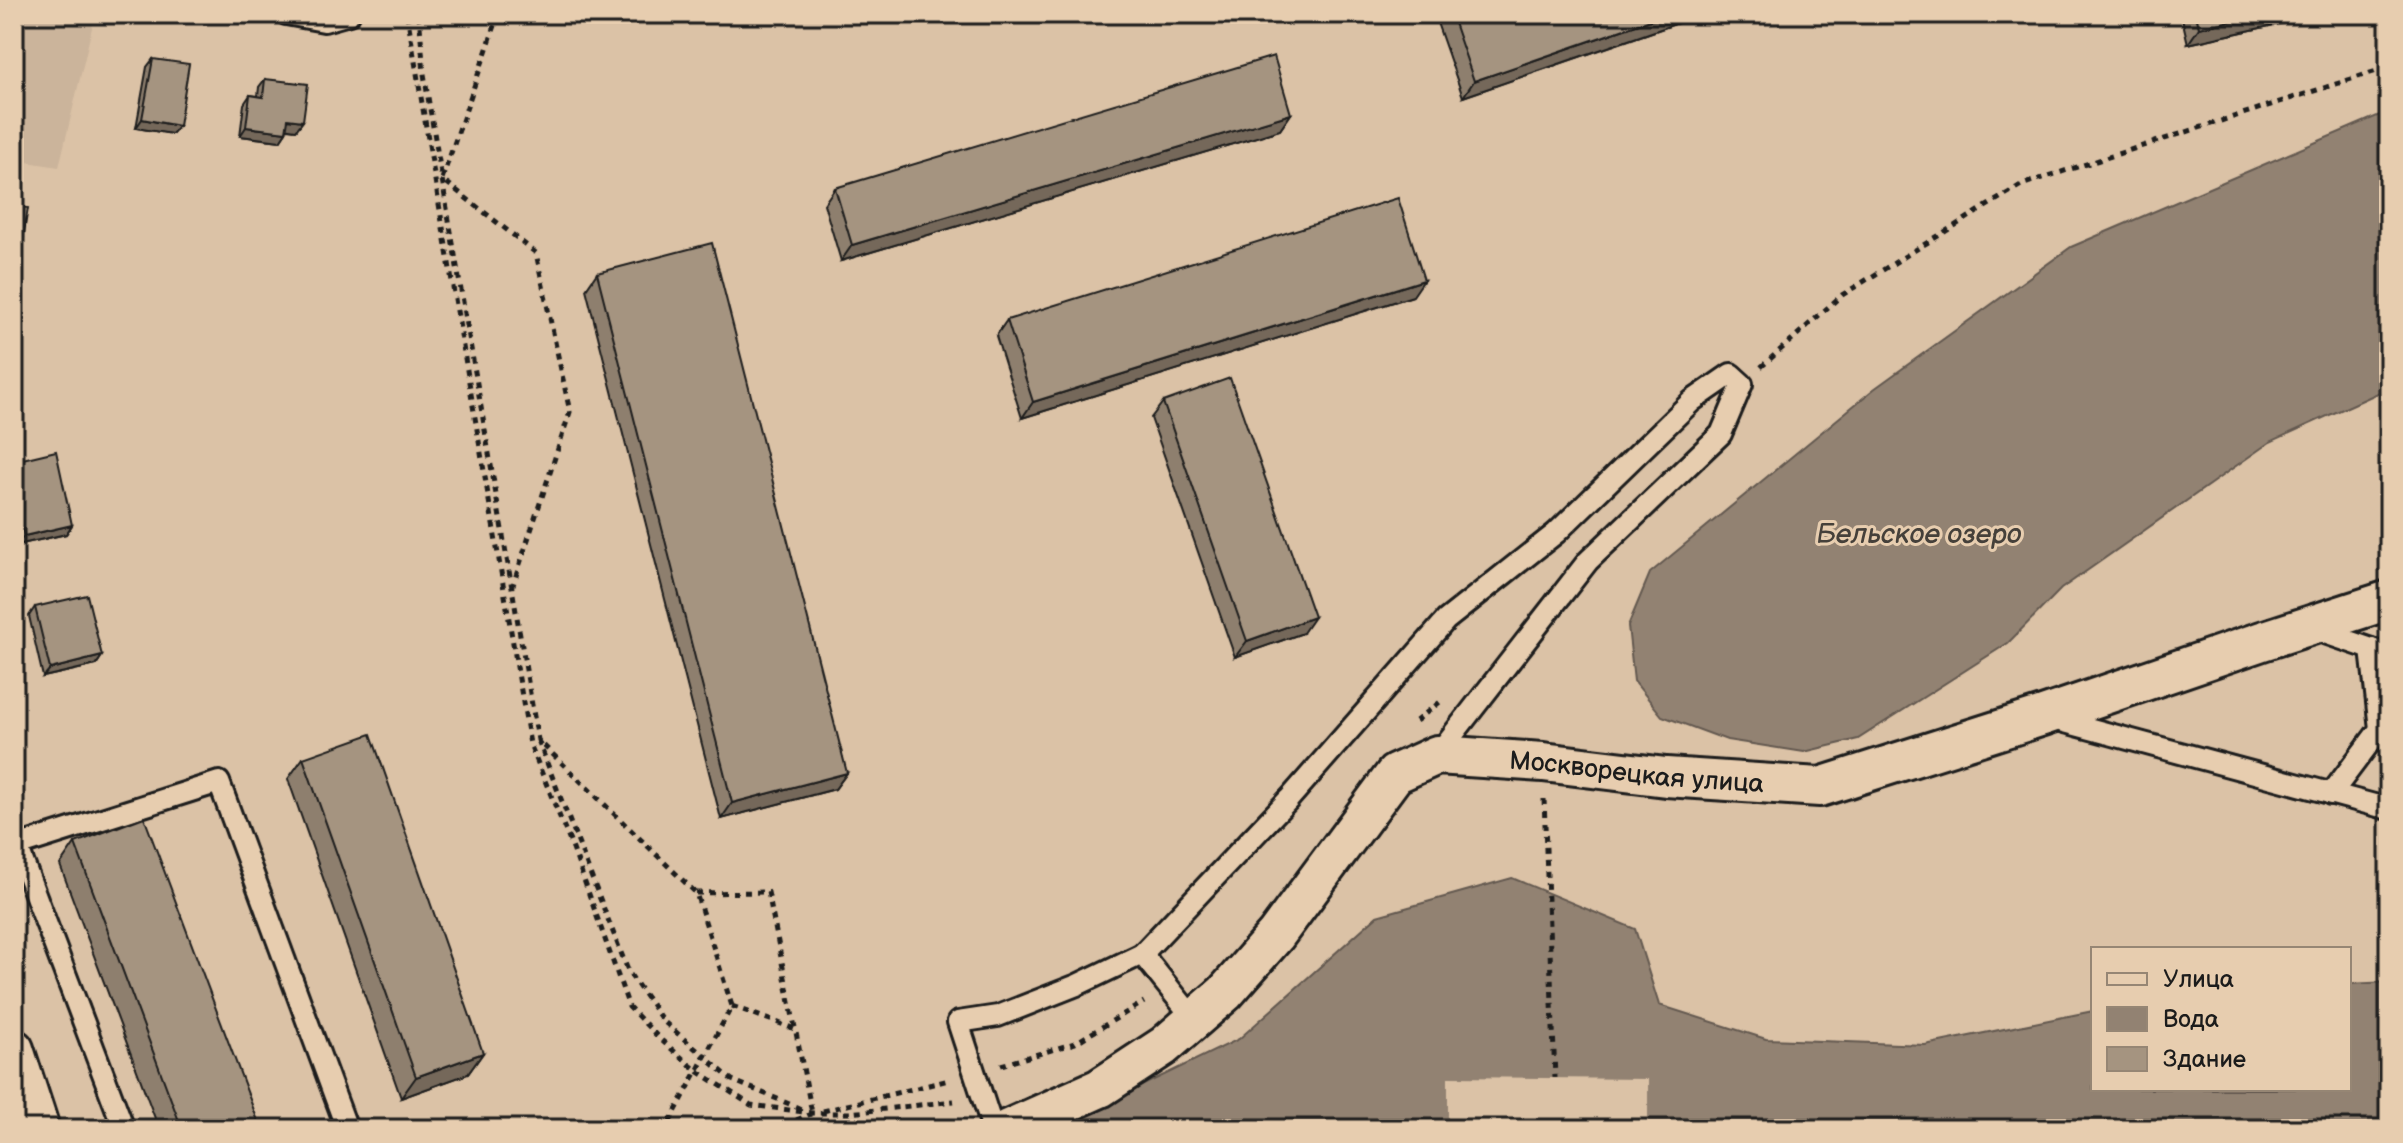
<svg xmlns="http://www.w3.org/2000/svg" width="2403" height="1143" viewBox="0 0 2403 1143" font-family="'Balsamiq Sans',sans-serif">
	<rect width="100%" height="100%" fill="#dbc2a6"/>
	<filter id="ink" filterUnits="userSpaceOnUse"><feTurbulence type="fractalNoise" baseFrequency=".0125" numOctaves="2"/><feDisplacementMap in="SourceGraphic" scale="16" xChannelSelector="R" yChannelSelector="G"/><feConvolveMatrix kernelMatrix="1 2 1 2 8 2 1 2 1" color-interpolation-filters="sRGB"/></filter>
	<g filter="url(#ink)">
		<!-- built -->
		<polygon fill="#cbb49b" points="14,14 71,14 94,19 59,167 14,160"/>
		<!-- water -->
		<g fill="#928272" stroke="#635950" stroke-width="2">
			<polygon points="2389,111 2389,388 2270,442 2061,589 2008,643 1858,739 1804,752 1727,740 1662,716 1634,681 1628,626 1650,573 1874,389 2071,247"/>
			<polygon points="1512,878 1635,929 1659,1005 1766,1039 1925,1045 2093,1011 2093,1089 2349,1089 2349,984 2389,982 2389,1129 1052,1129 1239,1039 1377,916"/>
		</g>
		<!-- pier -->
		<polygon fill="#dbc2a6" points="1448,1077 1648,1079 1648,1129 1448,1129"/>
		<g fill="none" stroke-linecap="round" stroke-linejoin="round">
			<!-- service casing -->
			<g stroke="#1c1c1c" stroke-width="26">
				<g id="service">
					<polyline points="286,14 324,21 349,14"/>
					<polyline points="2313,629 2389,655"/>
					<polyline points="2050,718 2389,809"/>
					<polyline points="2331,794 2380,729 2371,649"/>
					<polyline points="17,846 124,1129"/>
					<polyline points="14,847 219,782 347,1129"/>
					<polyline points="1142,954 1289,799 1446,620 1556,533 1692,401 1731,374 1742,384 1721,434 1588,561 1437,755"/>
					<polyline points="993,1129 958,1022 998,1016 1077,985 1142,954 1194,1019"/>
				</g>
			</g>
			<!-- minor casing -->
			<g stroke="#1c1c1c" stroke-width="44">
				<g id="minor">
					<polyline points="14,1049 40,1129"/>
					<path id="s1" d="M1008,1129L1100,1088L1164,1046L1225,993L1276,935L1395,774L1437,755L1543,762L1666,777L1820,787L2043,716L2262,641L2389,600"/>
				</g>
			</g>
			<!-- path -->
			<g stroke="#1c1c1c" stroke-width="5" stroke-dasharray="6 6" stroke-linecap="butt">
				<polyline points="407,14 530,744 573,849 629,1007 660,1039 696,1070 751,1105 812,1113 850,1113 954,1101"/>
				<polyline points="419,14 424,74 538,740 696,893 732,1006 666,1129"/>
				<polyline points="499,14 442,179 536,253 570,412 513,585"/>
				<polyline points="1761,367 1842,295 2021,185 2389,67"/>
				<polyline points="1416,721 1440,702"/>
				<polyline points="538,740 629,973 663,1021 732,1080 806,1111"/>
				<polyline points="1544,799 1555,1078"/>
				<polyline points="696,893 768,892 812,1113"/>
				<polyline points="732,1006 795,1029"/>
				<polyline points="1001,1065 1075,1043 1144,1002"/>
				<polyline points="823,1111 949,1080"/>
				<polyline points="774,1129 811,1114"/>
			</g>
			<!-- service -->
			<use href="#service" stroke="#e7cdaf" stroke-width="20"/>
			<!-- minor -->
			<use href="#minor" stroke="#e7cdaf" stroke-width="38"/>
		</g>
		<!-- wall -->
		<g fill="#8e7f6e" stroke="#1c1c1c" stroke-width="2">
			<polygon points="1434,14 1704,14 1463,97"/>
			<polygon points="2181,14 2324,14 2188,44"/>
			<polygon points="153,59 179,126 172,134 136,128 147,67"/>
			<polygon points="265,79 303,121 296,130 287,129 286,132 280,141 240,136 244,104 250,95 258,96 259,87"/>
			<polygon points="1291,114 1280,130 841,261 824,204 835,188"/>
			<polygon points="597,273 847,773 835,789 721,819 586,289"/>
			<polygon points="1413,296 1022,418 996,336 1007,320"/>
			<polygon points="1163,402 1303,633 1235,657 1151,418"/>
			<polygon points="14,461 72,525 66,534 17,545 14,529"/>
			<polygon points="35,607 102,656 96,665 43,677 29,616"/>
			<polygon points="303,758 483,1053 468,1074 401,1098 288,779"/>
			<polygon points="75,843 261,1129 159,1129 60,865"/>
		</g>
		<!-- shaded-wall -->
		<g fill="#74685a" stroke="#1c1c1c" stroke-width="2">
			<polygon points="1668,14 1704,14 1463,97 1474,81"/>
			<polygon points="2263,14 2324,14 2188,44 2199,28"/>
			<polygon points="1291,114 1280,130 841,261 852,245"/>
			<polygon points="142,119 179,126 172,134 136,128"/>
			<polygon points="288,119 303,121 296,130 282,128"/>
			<polygon points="246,127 286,132 280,141 240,136"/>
			<polygon points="14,236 23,238 16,247 14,246"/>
			<polygon points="1424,280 1413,296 1022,418 1033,402"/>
			<polygon points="72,525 66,534 17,545 24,536"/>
			<polygon points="1314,617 1303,633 1235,657 1247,641"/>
			<polygon points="102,656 96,665 43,677 50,669"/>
			<polygon points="847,773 835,789 721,819 732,803"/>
			<polygon points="483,1053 468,1074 401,1098 416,1077"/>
		</g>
		<!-- building -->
		<g fill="#a59480" stroke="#1c1c1c" stroke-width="2">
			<polygon points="1451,14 1668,14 1474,81"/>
			<polygon points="2196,14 2263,14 2199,28"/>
			<polygon points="14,23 22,24 14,73"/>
			<polygon points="1274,56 1291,114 852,245 835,188"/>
			<polygon points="153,59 189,64 179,126 142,119"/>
			<polygon points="265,79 308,84 303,121 288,119 286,132 246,127 250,95 263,97"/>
			<polygon points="1398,198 1424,280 1033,402 1007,320"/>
			<polygon points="14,206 28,208 23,238 14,236"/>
			<polygon points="712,243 847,773 732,803 597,273"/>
			<polygon points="1230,378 1314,617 1247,641 1163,402"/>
			<polygon points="56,451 72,525 24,536 14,493 14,461"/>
			<polygon points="87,595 102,656 50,669 35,607"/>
			<polygon points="371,734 483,1053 416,1077 303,758"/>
			<polygon points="144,817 261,1129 182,1129 75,843"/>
		</g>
	</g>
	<g text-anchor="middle" stroke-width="6" stroke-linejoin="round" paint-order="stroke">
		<!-- street labels -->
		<g font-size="26" fill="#1c1c1c" stroke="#e7cdaf">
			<text dy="9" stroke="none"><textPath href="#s1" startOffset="782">Москворецкая улица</textPath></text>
		</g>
		<!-- water labels -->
		<g font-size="28" font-style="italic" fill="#45403a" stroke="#e7cdaf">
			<text x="1919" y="543">Бельское озеро</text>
		</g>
	</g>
	<!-- margin -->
	<rect width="2403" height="1143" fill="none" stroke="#e7cdaf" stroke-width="48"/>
	<rect x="24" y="24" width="2355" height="1095" fill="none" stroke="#1c1c1c" stroke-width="3" filter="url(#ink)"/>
	<!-- legend -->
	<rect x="2091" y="947" width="260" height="144" fill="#e7cdaf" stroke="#968674" stroke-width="2"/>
	<rect x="2107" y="973" width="40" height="12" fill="#e7cdaf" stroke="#968674" stroke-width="2"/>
	<text x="2163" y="987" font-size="24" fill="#1c1c1c">Улица</text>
	<rect x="2107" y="1007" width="40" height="24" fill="#928272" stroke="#968674" stroke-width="2"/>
	<text x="2163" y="1027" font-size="24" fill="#1c1c1c">Вода</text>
	<rect x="2107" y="1047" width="40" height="24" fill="#a59480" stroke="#968674" stroke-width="2"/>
	<text x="2163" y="1067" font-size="24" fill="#1c1c1c">Здание</text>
</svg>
